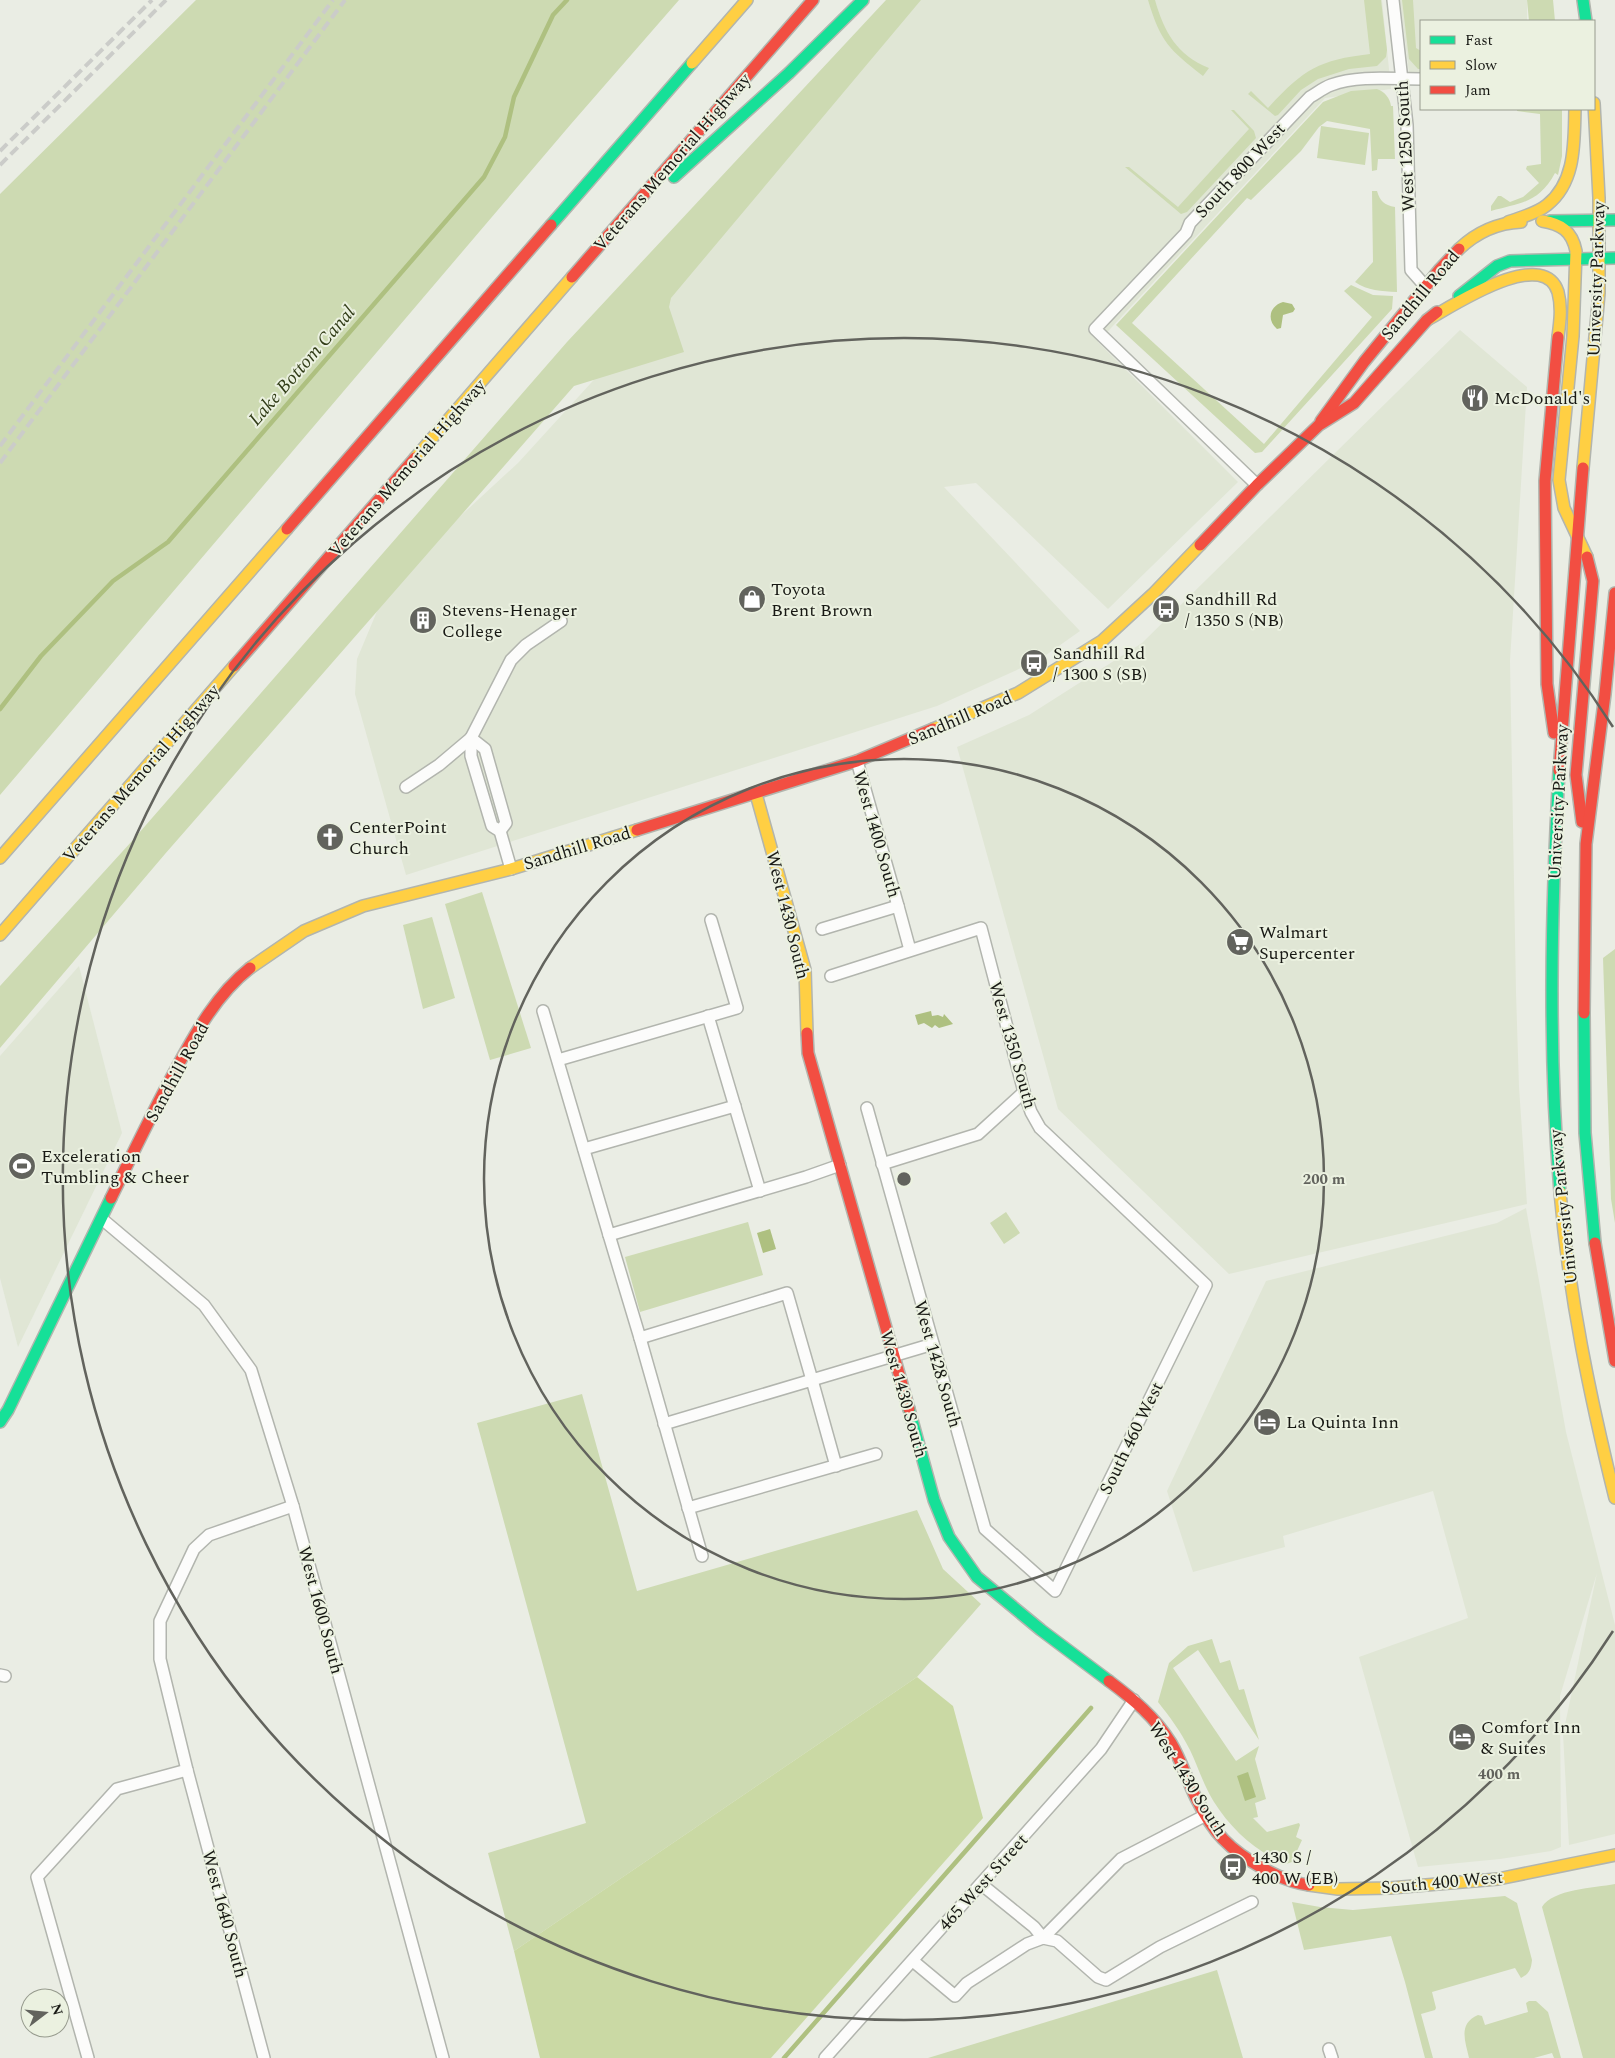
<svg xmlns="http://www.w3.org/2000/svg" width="1615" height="2058" viewBox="0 0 1615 2058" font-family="Spectral,serif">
	<rect width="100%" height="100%" fill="#eaede4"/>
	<!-- built -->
	<g fill="#e0e6d5">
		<polygon points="916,0 1382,0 1391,89 1325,98 1098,342 1238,482 1108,609 976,483 944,487 1080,631 1039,660 937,706 406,875 355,694 357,659 378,609 442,533 518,463 642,327"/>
		<polygon points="1400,0 1527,0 1527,21 1421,21 1421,72 1409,73"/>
		<polygon points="1460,330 1527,387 1510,661 1516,992 1519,1087 1527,1204 1229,1274 1058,1109 957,747 1029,715 1142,643"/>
		<polygon points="79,966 122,1133 18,1347 0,1278 0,1056"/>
		<polygon points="1526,1208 1566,1432 1615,1625 1615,1834 1569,1845 1563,1734 1597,1573 1560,1696 1561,1847 1551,1851 1500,1859 1418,1867 1359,1657 1468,1618 1433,1491 1283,1536 1285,1547 1193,1572 1167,1491 1266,1281 1497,1223"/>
	</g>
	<!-- green -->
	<g fill="#cddab2">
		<polygon points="196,0 679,0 571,124 0,795 0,194"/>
		<polygon points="886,0 921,0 671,298 669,307 684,352 574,386 165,854 0,1048 0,986 132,841 567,342"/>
		<path d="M1148,0H1155C1164,32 1177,55 1209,68L1203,76C1169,49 1161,43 1148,0Z"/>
		<path d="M1364,0H1381L1387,50L1386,57L1377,66L1349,69L1318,79L1301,90L1278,115L1275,116L1248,94L1251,91L1268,108C1303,70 1318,60 1370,54Z"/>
		<polygon points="1402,0 1413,0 1416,48 1421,51 1421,69 1418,69 1409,59"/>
		<polygon points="1527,0 1553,0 1555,21 1529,21"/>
		<path d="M1377,89C1385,92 1390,98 1391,106H1393L1395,159H1378L1377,170L1372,171L1370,129L1327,121L1319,127L1301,151L1251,200L1247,198L1132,323L1264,444L1372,317L1344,291L1351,285L1373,295L1393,296L1392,309L1262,452L1255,453L1116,325L1323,102L1351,91Z"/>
		<path d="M1517,109H1562V156L1558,175L1555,173C1539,203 1520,203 1491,211V206L1498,196H1501L1510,202L1523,197L1539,183L1526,169L1527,166L1541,164L1540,114L1517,111Z"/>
		<polygon points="1231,110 1234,110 1254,131 1256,138 1187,212 1181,214 1125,167 1129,167 1178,207 1249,129"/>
		<polygon points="1321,126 1369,133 1365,165 1317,158"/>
		<path d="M1372,191H1377C1380,201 1384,205 1395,207L1397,292C1381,291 1368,291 1355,282L1373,262Z"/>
		<polygon points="482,892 531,1048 490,1060 445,904"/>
		<polygon points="432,917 455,998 423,1009 403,925"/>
		<polygon points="1615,949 1615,1223 1611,1199 1603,958"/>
		<polygon points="1006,1212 1020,1233 1004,1244 990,1223"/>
		<polygon points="748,1222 763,1275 640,1312 625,1257"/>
		<polygon points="582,1394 637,1591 917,1510 943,1569 981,1604 917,1677 514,1951 488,1853 586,1823 477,1423"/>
		<path d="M1212,1639L1220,1663L1230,1660L1239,1690L1244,1689L1259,1740L1198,1650L1173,1668L1236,1761L1259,1746L1255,1759L1266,1799L1255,1803L1258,1817L1253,1818L1267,1832L1299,1823L1300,1825L1296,1837L1302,1840L1292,1862L1286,1864C1256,1852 1231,1829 1214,1802C1204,1786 1198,1767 1190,1750C1181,1732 1170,1717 1158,1702L1169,1663L1188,1646Z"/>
		<path d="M1615,1884V2058H1583L1542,1907C1553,1889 1594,1888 1615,1884Z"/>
		<path d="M1505,1896L1517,1903L1532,1960C1531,1970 1529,1974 1521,1978L1515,1968L1432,1992L1436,2008L1435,2010L1421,2014L1433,2058H1425L1405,1982L1391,1936L1304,1950L1292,1902L1320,1907L1353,1910Z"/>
		<polygon points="1217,1970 1243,2058 928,2058"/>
		<path d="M1529,2001H1536L1548,2012L1561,2058H1554L1552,2053L1534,2058H1469C1465,2040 1458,2024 1478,2015L1482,2016L1485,2025L1528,2012L1526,2003Z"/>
	</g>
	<!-- forest -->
	<polygon fill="#cad9a4" points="917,1677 953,1706 983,1818 771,2058 540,2058 514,1951"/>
	<!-- water -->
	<g fill="#aec080">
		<path d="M1283,302L1292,304L1295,309L1293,312L1283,315L1281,328L1277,329C1266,319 1270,306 1283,302Z"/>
		<polygon points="931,1011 932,1016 938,1015 943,1017 944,1014 953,1024 939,1028 935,1025 932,1028 924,1023 918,1025 915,1015"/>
		<polygon points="770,1229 776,1249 763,1253 757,1233"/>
		<polygon points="1248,1772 1256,1797 1245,1801 1237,1776"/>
	</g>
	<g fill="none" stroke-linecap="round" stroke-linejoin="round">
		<!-- stream -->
		<g stroke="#aec080" stroke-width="4.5">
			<polyline points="0,709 41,656 113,581 168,542 484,177 505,137 514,97 553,15 567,0"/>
			<polyline points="784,2058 1091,1708"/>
		</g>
		<!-- street casing -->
		<g stroke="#b2b5ae" stroke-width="14">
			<g id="street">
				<polyline points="1393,0 1407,125 1411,270 1426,287"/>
				<path d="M1257,485L1095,329L1186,233L1190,223L1310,97C1317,93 1323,88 1331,85C1358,75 1392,79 1421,79"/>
				<polyline points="471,738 471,756 492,826 500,831 511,869"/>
				<polyline points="471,738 485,749 506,823 500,831"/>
				<polyline points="857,761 898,906"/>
				<polyline points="406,787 439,765 471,738 511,660 526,645 561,621"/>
				<polyline points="822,929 898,906 910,950"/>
				<polyline points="831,976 981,928 1024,1092 1031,1112 1040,1128 1206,1285 1055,1591 985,1529 867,1108"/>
				<polyline points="543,1011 609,1235 806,1177 840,1165"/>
				<polyline points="708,1016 760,1191"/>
				<polyline points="558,1060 737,1008 711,920"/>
				<polyline points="584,1149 735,1106"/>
				<polyline points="882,1164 978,1134 1024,1092"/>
				<polyline points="102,1219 204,1305 251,1370 293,1506 443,2058"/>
				<polyline points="609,1235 640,1338"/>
				<polyline points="664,1424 812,1380 836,1466"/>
				<polyline points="688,1508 876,1454"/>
				<polyline points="702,1556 640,1338 787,1293 812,1380 933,1344"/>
				<polyline points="0,1675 5,1676"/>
				<polyline points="981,1884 1034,1927 1043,1938 1121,1859 1206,1815"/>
				<polyline points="913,1961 955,1996 967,1983 1027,1944 1043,1938 1057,1941 1098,1977 1106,1980 1160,1947 1252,1902"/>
				<polyline points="1329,2049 1332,2058"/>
				<polyline points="88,2058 37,1877 117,1789 187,1770"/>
				<polyline points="264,2058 187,1770 160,1659 160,1621 194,1549 209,1535 293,1506"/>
				<polyline points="825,2058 1101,1749 1134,1700"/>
			</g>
		</g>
		<!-- fast casing -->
		<g stroke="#b2b5ae" stroke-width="14">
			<g id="fast">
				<polyline points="1583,0 1586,21"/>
				<polyline points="674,177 789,73 863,0"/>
				<polyline points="1550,221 1615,220"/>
				<polyline points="551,225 692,63"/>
				<polyline points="1459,296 1497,266 1510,261 1615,258"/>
				<path d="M1559,771C1551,911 1548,1052 1560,1192"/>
				<polyline points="1584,1013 1585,1133 1595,1243"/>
				<polyline points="909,1409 934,1500 949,1537 977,1577 1041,1630 1109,1681"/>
				<polyline points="0,1422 8,1410 111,1198"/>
			</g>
		</g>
		<!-- slow casing -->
		<g stroke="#b2b5ae" stroke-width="14">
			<g id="slow">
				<polyline points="692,63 747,0"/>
				<path d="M1542,221C1561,224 1572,231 1576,251L1573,336L1559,480L1564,508L1587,557"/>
				<path d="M1508,222C1521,217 1536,214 1547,205C1576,182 1574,143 1575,109"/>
				<path d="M1459,249C1477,232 1496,223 1521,222"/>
				<path d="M1427,320C1451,307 1543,245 1558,292C1562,307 1560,322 1558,337"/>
				<polyline points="415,458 572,277"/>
				<polyline points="1583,468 1599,293 1599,198 1594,103"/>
				<polyline points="933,729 1018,693 1102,641 1153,594 1200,545"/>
				<polyline points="756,794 805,970 807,1033"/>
				<polyline points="0,858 287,529"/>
				<polyline points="0,935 234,666"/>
				<polyline points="250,968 304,931 363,906 511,869 637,830"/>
				<path d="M1560,1192C1569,1296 1590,1397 1615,1498"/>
				<polyline points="1309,1885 1338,1889 1390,1888 1498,1879 1615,1855"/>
			</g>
		</g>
		<!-- jam casing -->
		<g stroke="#b2b5ae" stroke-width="14">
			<g id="jam">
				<polyline points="572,277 813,0"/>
				<polyline points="1321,421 1364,362 1440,269 1459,249"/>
				<polyline points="287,529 551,225"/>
				<polyline points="1200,545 1257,485 1319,425 1354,403 1427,320 1437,312"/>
				<polyline points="234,666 415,458"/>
				<polyline points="1554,733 1547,684 1545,481 1558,337"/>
				<polyline points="1559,771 1583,468"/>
				<polyline points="1582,822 1576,775 1593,581 1587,557"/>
				<polyline points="637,830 857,761 933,729"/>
				<polyline points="1584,1013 1586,844 1605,694 1615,593"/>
				<polyline points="807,1033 808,1053 909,1409"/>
				<path d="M111,1198C132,1155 153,1111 176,1069C196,1032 217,994 250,968"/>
				<polyline points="1595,1243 1615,1361"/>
				<path d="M1109,1681C1133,1699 1155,1717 1171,1743C1181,1760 1187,1780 1196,1798C1203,1812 1212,1828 1223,1839C1242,1859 1282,1882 1309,1885"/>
			</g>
		</g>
		<!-- street -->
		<use href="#street" stroke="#fcfcfb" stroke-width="11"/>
		<!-- fast -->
		<use href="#fast" stroke="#16e098" stroke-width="11"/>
		<!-- slow -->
		<use href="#slow" stroke="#ffcf43" stroke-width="11"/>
		<!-- jam -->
		<use href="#jam" stroke="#f24e42" stroke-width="11"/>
		<!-- rail -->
		<g stroke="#cbccc9" stroke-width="4" stroke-dasharray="10 5" stroke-linecap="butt">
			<polyline points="0,151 152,0"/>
			<polyline points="0,165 166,0"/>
			<polyline points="0,446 333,0"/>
			<polyline points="0,463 345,0"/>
		</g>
	</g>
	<!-- distance rings -->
	<g fill="none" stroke="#62635d" stroke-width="2.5">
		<circle cx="904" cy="1179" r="420"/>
		<path d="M1613 1631A841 841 0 1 1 1613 727"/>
	</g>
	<!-- icons -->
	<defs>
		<g id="restaurant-disc" transform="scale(1.4375)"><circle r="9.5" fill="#62635d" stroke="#ebf1e0"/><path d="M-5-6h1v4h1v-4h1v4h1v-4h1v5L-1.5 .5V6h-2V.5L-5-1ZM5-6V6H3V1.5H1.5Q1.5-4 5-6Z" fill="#fff"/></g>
		<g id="shop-disc" transform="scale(1.4375)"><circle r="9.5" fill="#62635d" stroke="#ebf1e0"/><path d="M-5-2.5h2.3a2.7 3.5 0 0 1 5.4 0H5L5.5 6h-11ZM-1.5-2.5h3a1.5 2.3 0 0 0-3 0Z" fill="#fff"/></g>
		<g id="bus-disc" transform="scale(1.4375)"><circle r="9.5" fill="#62635d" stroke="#ebf1e0"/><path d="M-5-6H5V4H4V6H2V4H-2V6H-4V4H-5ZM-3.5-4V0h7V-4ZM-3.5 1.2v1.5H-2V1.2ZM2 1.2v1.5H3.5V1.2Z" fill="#fff"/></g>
		<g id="building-disc" transform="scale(1.4375)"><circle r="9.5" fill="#62635d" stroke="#ebf1e0"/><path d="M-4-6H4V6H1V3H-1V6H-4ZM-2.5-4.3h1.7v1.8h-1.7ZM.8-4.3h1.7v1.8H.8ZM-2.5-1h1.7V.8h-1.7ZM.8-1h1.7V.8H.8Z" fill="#fff"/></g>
		<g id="church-disc" transform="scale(1.4375)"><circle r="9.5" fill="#62635d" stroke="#ebf1e0"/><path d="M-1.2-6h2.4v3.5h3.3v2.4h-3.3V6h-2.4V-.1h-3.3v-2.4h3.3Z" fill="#fff"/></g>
		<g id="supermarket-disc" transform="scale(1.4375)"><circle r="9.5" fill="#62635d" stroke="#ebf1e0"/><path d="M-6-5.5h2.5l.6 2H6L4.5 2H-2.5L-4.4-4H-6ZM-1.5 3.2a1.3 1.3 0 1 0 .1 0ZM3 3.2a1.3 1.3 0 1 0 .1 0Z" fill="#fff"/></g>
		<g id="stadium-disc" transform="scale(1.4375)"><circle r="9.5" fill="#62635d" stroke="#ebf1e0"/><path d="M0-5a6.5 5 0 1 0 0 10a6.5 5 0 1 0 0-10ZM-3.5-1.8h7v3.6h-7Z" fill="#fff"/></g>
		<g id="hotel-disc" transform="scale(1.4375)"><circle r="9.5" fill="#62635d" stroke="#ebf1e0"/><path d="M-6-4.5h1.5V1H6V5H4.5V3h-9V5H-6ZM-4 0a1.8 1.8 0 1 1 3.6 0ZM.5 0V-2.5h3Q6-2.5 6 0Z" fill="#fff"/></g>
	</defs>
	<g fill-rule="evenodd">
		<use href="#restaurant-disc" x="1475" y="398"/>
		<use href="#shop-disc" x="752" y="599"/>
		<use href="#bus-disc" x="1166" y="609"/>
		<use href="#building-disc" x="423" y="620"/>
		<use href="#bus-disc" x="1034" y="663"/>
		<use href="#church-disc" x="330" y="837"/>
		<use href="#supermarket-disc" x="1240" y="942"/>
		<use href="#stadium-disc" x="22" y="1166"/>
		<use href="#hotel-disc" x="1267" y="1422"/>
		<use href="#hotel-disc" x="1462" y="1737"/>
		<use href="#bus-disc" x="1233" y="1867"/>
	</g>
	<g text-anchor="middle" stroke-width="4" stroke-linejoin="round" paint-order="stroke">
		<!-- street labels -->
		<g font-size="18" fill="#181914" stroke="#ebf1e0">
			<text transform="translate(1405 146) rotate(-93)" y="6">West 1250 South</text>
			<text transform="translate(672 162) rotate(-49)" y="6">Veterans Memorial Highway</text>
			<text transform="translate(1240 170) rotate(-47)" y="6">South 800 West</text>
			<text transform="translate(1596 279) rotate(-88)" y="6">University Parkway</text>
			<text transform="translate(1420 295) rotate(-50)" y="6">Sandhill Road</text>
			<text transform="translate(407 468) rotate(-49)" y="6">Veterans Memorial Highway</text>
			<text transform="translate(960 718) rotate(-23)" y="6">Sandhill Road</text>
			<text transform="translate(141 773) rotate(-49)" y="6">Veterans Memorial Highway</text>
			<text transform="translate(1558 802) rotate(-87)" y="6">University Parkway</text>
			<text transform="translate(877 834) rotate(74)" y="6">West 1400 South</text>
			<text transform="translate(577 848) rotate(-17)" y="6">Sandhill Road</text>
			<text transform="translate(788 915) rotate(76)" y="6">West 1430 South</text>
			<text transform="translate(1013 1045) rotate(74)" y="6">West 1350 South</text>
			<text transform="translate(177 1072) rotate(-61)" y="6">Sandhill Road</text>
			<text transform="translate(1563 1207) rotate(-96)" y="6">University Parkway</text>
			<text transform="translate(938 1364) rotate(74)" y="6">West 1428 South</text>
			<text transform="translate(904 1394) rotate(74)" y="6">West 1430 South</text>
			<text transform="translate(1131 1438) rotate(-64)" y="6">South 460 West</text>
			<text transform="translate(321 1610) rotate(75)" y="6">West 1600 South</text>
			<text transform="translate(1188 1779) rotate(58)" y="6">West 1430 South</text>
			<text transform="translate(983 1882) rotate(-48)" y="6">465 West Street</text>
			<text transform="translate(1442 1882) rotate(-5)" y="6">South 400 West</text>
			<text transform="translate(225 1914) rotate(75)" y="6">West 1640 South</text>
		</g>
		<!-- poi labels -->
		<g font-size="18" fill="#181914" stroke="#ebf1e0" text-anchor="start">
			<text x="1494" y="404">McDonald's</text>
			<text x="771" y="595">Toyota<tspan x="771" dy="21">Brent Brown</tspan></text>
			<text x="1185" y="605">Sandhill Rd<tspan x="1185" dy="21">/ 1350 S (NB)</tspan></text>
			<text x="442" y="616">Stevens-Henager<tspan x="442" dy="21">College</tspan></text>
			<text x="1053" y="659">Sandhill Rd<tspan x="1053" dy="21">/ 1300 S (SB)</tspan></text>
			<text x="349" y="833">CenterPoint<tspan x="349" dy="21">Church</tspan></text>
			<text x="1259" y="938">Walmart<tspan x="1259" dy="21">Supercenter</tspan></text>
			<text x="41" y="1162">Exceleration<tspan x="41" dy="21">Tumbling &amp; Cheer</tspan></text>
			<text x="1286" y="1428">La Quinta Inn</text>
			<text x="1481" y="1733">Comfort Inn<tspan x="1481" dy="21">&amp; Suites</tspan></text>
			<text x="1252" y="1863">1430 S /<tspan x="1252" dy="21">400 W (EB)</tspan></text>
		</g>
		<!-- water labels -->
		<g font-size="19" font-style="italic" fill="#313c17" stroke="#ebf1e0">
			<text transform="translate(301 365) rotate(-49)" y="7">Lake Bottom Canal</text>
		</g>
	</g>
	<circle cx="904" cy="1179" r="8" fill="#62635d" stroke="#ebf1e0" stroke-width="2.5"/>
	<g font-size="15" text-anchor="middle" font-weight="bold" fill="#62635d" stroke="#ebf1e0" stroke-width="4" stroke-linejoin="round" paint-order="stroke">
		<text x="1324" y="1184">200 m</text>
		<text x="1499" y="1779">400 m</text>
	</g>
	<!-- legend -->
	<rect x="1420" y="20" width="175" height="90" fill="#ebf1e0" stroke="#979b8e"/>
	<rect x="1430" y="36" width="25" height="8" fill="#16e098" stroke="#979b8e"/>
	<text x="1465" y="45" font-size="15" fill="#181914">Fast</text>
	<rect x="1430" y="61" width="25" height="8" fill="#ffcf43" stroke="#979b8e"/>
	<text x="1465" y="70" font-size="15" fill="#181914">Slow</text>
	<rect x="1430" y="86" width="25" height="8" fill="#f24e42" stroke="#979b8e"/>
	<text x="1465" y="95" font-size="15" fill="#181914">Jam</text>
	<!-- north arrow -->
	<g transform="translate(45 2013) rotate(74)"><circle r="24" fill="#ebf1e0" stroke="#979b8e"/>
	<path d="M0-4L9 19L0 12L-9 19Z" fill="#62635d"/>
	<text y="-8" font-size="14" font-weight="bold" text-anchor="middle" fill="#181914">N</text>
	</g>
</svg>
